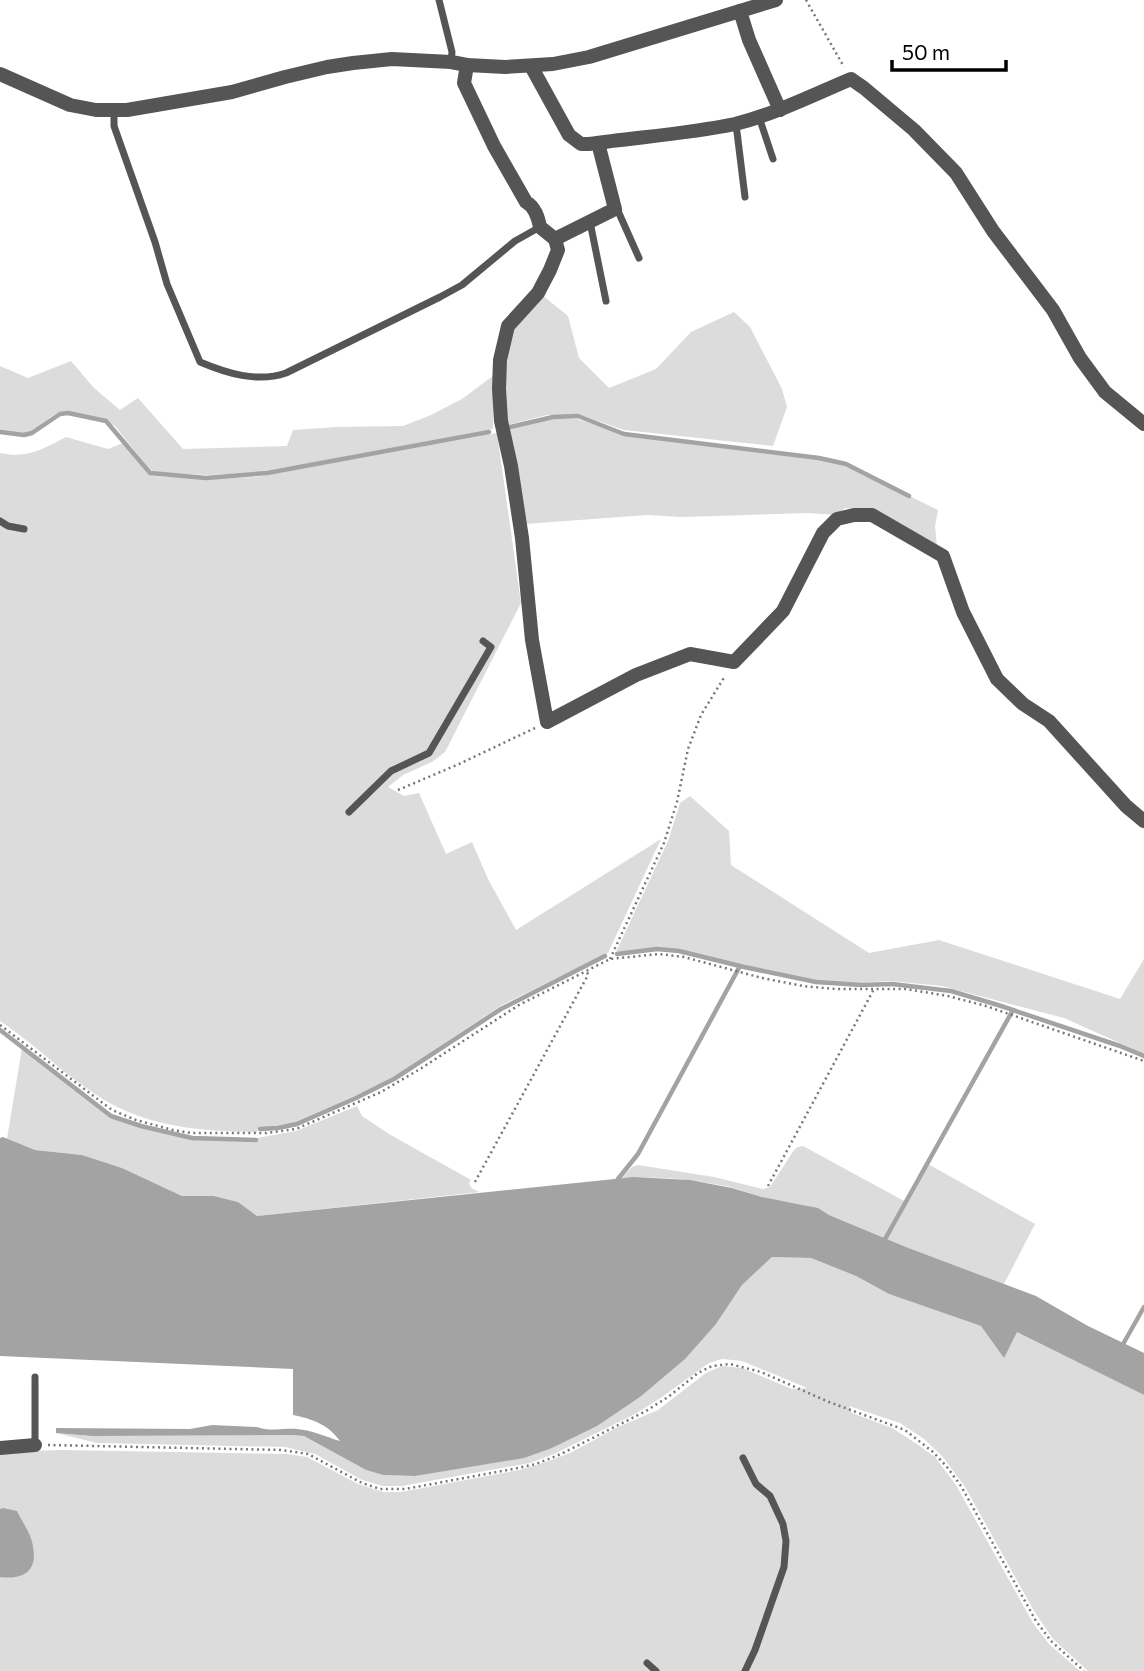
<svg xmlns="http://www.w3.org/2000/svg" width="1144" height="1671" viewBox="0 0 1144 1671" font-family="Commissioner,sans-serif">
	<rect width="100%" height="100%" fill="#fff"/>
	<!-- green -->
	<g fill="#dcdcdc">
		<polygon points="542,295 568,316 579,358 609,388 656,369 691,332 734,312 750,327 782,389 787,407 773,446 624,430 581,415 547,415 507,425 504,382 512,330"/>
		<path d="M71,361L94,388L120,410L138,398L183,449L287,446L293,430L337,427L403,426L431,415L462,399L494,375L493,429L411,446L252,473L210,475L156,473L149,469L115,426C104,418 67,408 56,414C46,419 34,433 22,434C15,434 7,432 0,430V366L28,378Z"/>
		<polygon points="561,418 577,419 631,436 778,451 846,465 938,510 935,526 937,547 855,509 845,508 837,515 808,513 682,517 647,515 525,524 507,430 542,421"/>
		<path d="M497,433L521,603L445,752L432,762L403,775L388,787L404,796L419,793L446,854L472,842L488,879L516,930L661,839L608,953L502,1005L387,1081L298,1122L278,1127L258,1128L257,1132C200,1131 148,1128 98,1096C63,1074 34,1043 0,1021V453C27,459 43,449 66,437L108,449L123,443L147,473L154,476L208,479L255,477Z"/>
		<polygon points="690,796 729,831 731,865 869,953 939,940 1120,999 1144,959 1144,1054 1064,1018 942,986 891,981 854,983 822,982 665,948 616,952 668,841 680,803"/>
		<path d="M22,1048L111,1116L141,1126L192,1138L256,1140L257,1138L296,1131L357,1106L362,1116L389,1134L471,1180L469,1183C471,1189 474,1190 480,1192L257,1216L238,1202L214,1196H182L122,1168L82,1155L35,1150L7,1139Z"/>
		<path d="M803,1146L906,1202L928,1164L1035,1224L1004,1284L906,1247L829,1215C810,1203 787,1203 766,1198C754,1195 742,1190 730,1187C695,1180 656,1175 621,1179L632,1167L638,1165L714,1177L763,1189L770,1187L794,1150L798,1147Z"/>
		<polygon points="772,1257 811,1258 856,1276 889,1294 981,1326 1004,1357 1016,1331 1144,1395 1144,1671 1088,1671 1053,1639 1034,1611 965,1487 943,1457 924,1439 900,1423 849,1406 852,1413 892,1428 917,1444 935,1457 956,1485 1033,1623 1049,1644 1080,1671 0,1671 0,1452 61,1450 287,1454 307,1457 358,1484 383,1492 401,1492 519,1470 543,1463 570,1453 618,1427 658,1410 706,1373 722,1366 742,1368 792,1389 807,1388 742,1361 722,1359 709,1363 662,1397 637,1413 554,1454 530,1463 402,1486 383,1486 362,1480 315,1454 285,1447 97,1443 56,1433 92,1436 292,1435 304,1436 366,1470 383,1475 415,1476 552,1448 596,1426 640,1397 716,1324 742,1285"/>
	</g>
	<!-- water -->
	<g fill="#a3a3a3">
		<path d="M3,1137L35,1150L82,1155L122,1168L182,1196H214L238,1202L257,1216L634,1177L690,1180L732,1188L762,1197L818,1208L829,1215L906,1247L1036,1296L1088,1326L1144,1353V1395L1017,1332L1004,1358L981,1326L889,1294L856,1276L811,1258L772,1257L742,1285L716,1324L685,1359L640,1397L597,1426L552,1448L524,1458L415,1476L383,1475L366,1470L304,1436L292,1435L92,1436L56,1433V1428L190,1429L212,1425L257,1427C270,1432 283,1428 297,1429C312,1430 326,1437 340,1441C328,1424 312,1419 293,1415V1369L0,1356V1138Z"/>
		<path d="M3,1508L17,1511C22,1522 32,1535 33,1547C38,1572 22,1580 0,1577V1509Z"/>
	</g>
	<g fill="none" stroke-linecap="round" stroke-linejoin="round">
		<!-- stream -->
		<g stroke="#a3a3a3" stroke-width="4.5">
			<polyline points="510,427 553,417 578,416 624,434 819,458 846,464 909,496"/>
			<polyline points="0,432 24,435 32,433 60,414 68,413 106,421 150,473 206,478 267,473 489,432"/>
			<polyline points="617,954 657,949 679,951 744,967 816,982 861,985 892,984 951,991 998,1005 1120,1046 1144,1056"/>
			<polyline points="0,1030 111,1116 141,1126 192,1138 256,1140"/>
			<polyline points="260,1129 278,1128 297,1124 356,1098 394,1079 501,1009 605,956"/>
			<polyline points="618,1179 638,1154 740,966"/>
			<polyline points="884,1241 1013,1010"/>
			<polyline points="1122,1346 1144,1307"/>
		</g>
		<!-- path -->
		<g stroke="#777" stroke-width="2.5" stroke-dasharray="2 3.5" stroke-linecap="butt">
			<polyline points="806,0 844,67"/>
			<polyline points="398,790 459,764 535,728"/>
			<polyline points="610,959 664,843 677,802 688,749 701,715 725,676"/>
			<polyline points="0,1025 112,1110 136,1120 173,1130 191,1133 266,1133 296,1129 381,1092 420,1069 519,1005 610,959 659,954 684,957 762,978 803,986 836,989 906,989 948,996 986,1006 1144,1061"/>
			<polyline points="475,1182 588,975 587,971"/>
			<polyline points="768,1186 874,989"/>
			<polyline points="48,1445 282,1450 308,1454 362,1483 380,1489 405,1489 513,1469 536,1464 561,1454 646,1411 668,1397 698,1373 712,1366 730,1364 761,1372 829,1402 905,1430 933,1452 947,1467 961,1486 1036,1621 1051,1641 1084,1671"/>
		</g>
		<!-- service -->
		<g stroke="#555" stroke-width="7">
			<polyline points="439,0 452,52 451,62"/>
			<path d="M114,111V126L155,242L167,284L200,362C226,373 257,383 286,373L440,297L462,285L515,241L540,227"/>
			<polyline points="759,117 773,159"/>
			<polyline points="736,124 745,197"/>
			<polyline points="615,209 618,211 639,258"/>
			<polyline points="590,222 606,301"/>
			<polyline points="0,521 8,526 24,529"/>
			<polyline points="349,812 391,771 429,753 491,647 483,641"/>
			<polyline points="35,1377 35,1445"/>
			<polyline points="743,1458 756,1484 770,1496 783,1524 786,1541 784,1567 755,1650 745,1671"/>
			<polyline points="647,1663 656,1671"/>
		</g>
		<!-- minor -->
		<g stroke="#555" stroke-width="14">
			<polyline points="740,11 749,40 780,110"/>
			<path d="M467,65L464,83L494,146L526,202C535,207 538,217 540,227L555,239L558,250L550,270L538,293L508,326L500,360L499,389L501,421L511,466L522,538L532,640L547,722L636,675L690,654L734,662L783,611L823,533L837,519L854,515H872L943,556L963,612L997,679L1023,704L1049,721L1126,806L1144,821"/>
			<path d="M531,66L569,135L581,144H589C638,137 687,134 735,124C775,114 813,95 851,79L864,88L914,130L956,173L993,231L1053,310L1080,358L1105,392L1144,424"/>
			<polyline points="555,239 615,209 598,143"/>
			<polyline points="0,1448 35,1445"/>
		</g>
		<!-- tertiary -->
		<polyline stroke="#555" stroke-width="14" points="0,74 70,105 96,110 127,110 232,92 285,77 327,67 353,63 392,59 451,62 467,65 505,67 553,64 589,57 776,0"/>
	</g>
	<!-- scale -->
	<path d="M892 60v10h114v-10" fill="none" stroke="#000000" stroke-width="3.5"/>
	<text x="902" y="60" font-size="21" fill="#000000" stroke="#ffffff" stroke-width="5" paint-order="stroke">50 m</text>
</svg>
